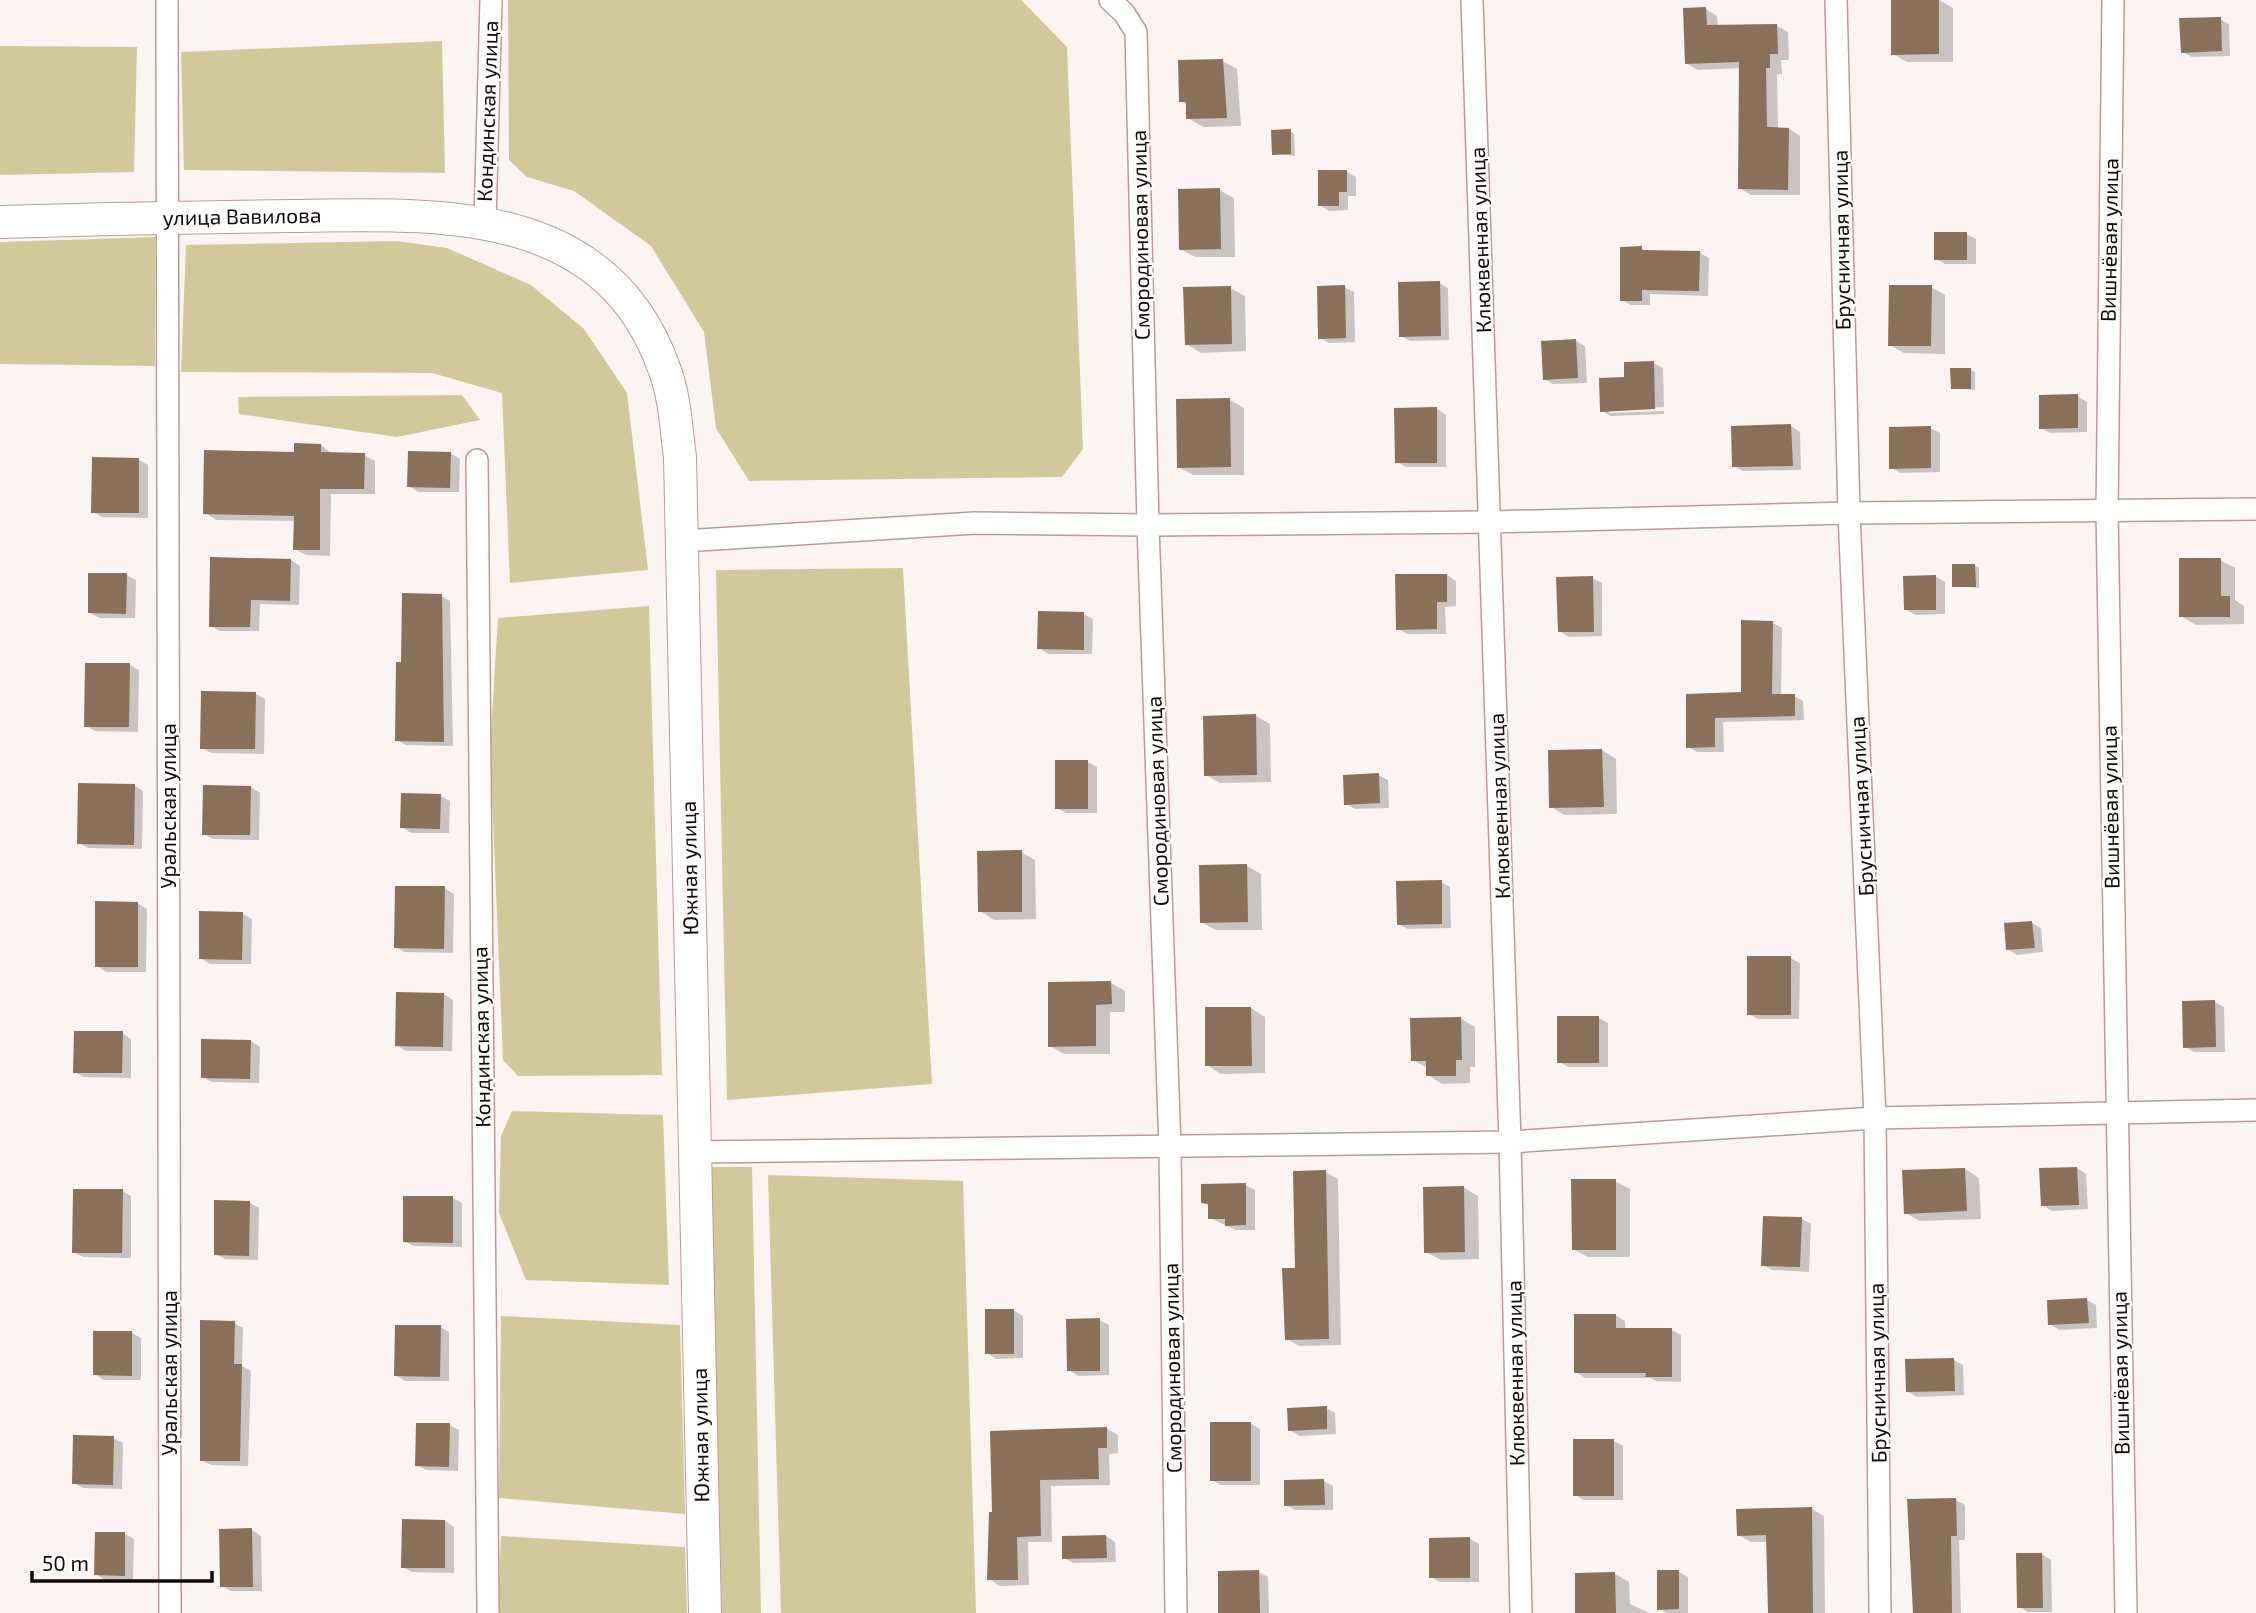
<svg xmlns="http://www.w3.org/2000/svg" width="2256" height="1613" viewBox="0 0 2256 1613" font-family="'Exo 2',sans-serif">
	<rect width="100%" height="100%" fill="#fcf4f3"/>
	<!-- green -->
	<g fill="#d2c89b">
		<polygon points="508,0 1021,0 1067,47 1083,449 1062,477 749,481 716,428 704,332 651,246 574,191 527,177 509,160"/>
		<polygon points="442,41 445,173 184,170 181,52"/>
		<polygon points="0,46 137,47 134,172 0,175"/>
		<polygon points="155,237 155,366 0,364 0,242"/>
		<polygon points="397,241 447,248 531,285 584,329 627,393 648,570 510,583 502,393 432,373 181,372 186,245"/>
		<polygon points="462,395 480,420 397,437 239,414 238,397"/>
		<polygon points="903,568 932,1084 727,1100 716,570"/>
		<polygon points="649,606 662,1075 518,1076 503,1060 490,747 498,618"/>
		<polygon points="512,1111 663,1115 669,1285 526,1280 499,1213 501,1136"/>
		<polygon points="711,1167 752,1167 761,1613 722,1613"/>
		<polygon points="768,1175 963,1181 976,1613 781,1613"/>
		<polygon points="501,1316 680,1325 685,1514 499,1498"/>
		<polygon points="501,1536 685,1547 687,1613 498,1613"/>
	</g>
	<!-- shadow -->
	<g fill="#0003">
		<polygon points="1939,0 1953,8 1953,62 1907,62 1893,54"/>
		<polygon points="1706,9 1717,16 1718,26 1777,26 1788,32 1789,60 1781,60 1782,74 1777,74 1778,129 1789,129 1800,136 1800,195 1751,195 1739,188 1741,68 1698,70 1686,63"/>
		<polygon points="2220,19 2229,24 2230,56 2192,57 2182,52"/>
		<polygon points="1222,61 1237,69 1241,126 1203,127 1188,118 1188,105 1180,101"/>
		<polygon points="1290,131 1294,134 1295,156 1274,154"/>
		<polygon points="1347,172 1356,177 1356,196 1348,196 1348,210 1329,211 1320,205"/>
		<polygon points="1219,190 1234,198 1235,257 1195,257 1180,249"/>
		<polygon points="1966,234 1976,239 1976,264 1945,264 1936,259"/>
		<polygon points="1641,248 1647,252 1700,253 1709,258 1708,296 1650,294 1650,305 1631,305 1622,300"/>
		<polygon points="1439,283 1448,288 1449,340 1410,341 1401,336"/>
		<polygon points="1344,287 1354,292 1355,342 1329,343 1320,338"/>
		<polygon points="1931,287 1945,295 1945,354 1904,353 1890,345"/>
		<polygon points="1230,288 1245,296 1246,351 1201,353 1186,344"/>
		<polygon points="1576,341 1585,346 1587,383 1553,384 1544,379"/>
		<polygon points="1653,363 1663,368 1664,407 1609,410 1609,413 1664,411 1664,414 1611,416 1602,411 1626,379"/>
		<polygon points="1971,370 1975,372 1975,390 1953,388"/>
		<polygon points="2077,396 2087,402 2087,432 2050,433 2041,428"/>
		<polygon points="1230,400 1244,408 1244,475 1193,475 1178,467"/>
		<polygon points="1437,409 1446,415 1446,467 1406,467 1397,462"/>
		<polygon points="1791,426 1800,432 1801,470 1743,471 1733,466"/>
		<polygon points="1930,428 1940,433 1940,472 1900,473 1891,467"/>
		<polygon points="321,445 332,454 364,455 375,461 375,494 331,494 330,556 306,555 295,549 295,521 216,520 205,513 296,454"/>
		<polygon points="450,453 460,459 459,492 418,492 409,486"/>
		<polygon points="139,460 148,465 148,518 102,517 93,512"/>
		<polygon points="291,560 300,566 299,605 260,604 259,631 220,631 211,626"/>
		<polygon points="2220,560 2235,568 2235,600 2244,606 2244,624 2196,625 2181,616"/>
		<polygon points="1975,566 1979,568 1979,588 1954,586"/>
		<polygon points="126,575 136,580 135,618 99,618 89,612"/>
		<polygon points="1447,575 1456,581 1456,606 1445,607 1446,634 1407,634 1398,629"/>
		<polygon points="1936,577 1945,582 1945,614 1915,615 1905,609"/>
		<polygon points="1592,578 1602,583 1602,636 1569,637 1559,631"/>
		<polygon points="441,596 450,601 453,746 406,745 397,740 403,664"/>
		<polygon points="1083,614 1093,619 1092,654 1048,654 1039,648"/>
		<polygon points="1773,623 1782,628 1781,696 1794,696 1803,701 1804,720 1723,722 1724,752 1697,752 1688,747 1687,696 1743,694"/>
		<polygon points="130,665 139,670 138,732 95,731 86,726"/>
		<polygon points="255,694 265,699 264,754 211,753 202,748"/>
		<polygon points="1256,716 1270,724 1271,782 1220,783 1206,775"/>
		<polygon points="1602,750 1616,759 1617,814 1565,815 1551,807"/>
		<polygon points="1057,761 1088,762 1097,767 1097,813 1066,813 1057,808"/>
		<polygon points="1378,775 1388,780 1389,808 1355,809 1346,804"/>
		<polygon points="134,785 143,791 142,849 88,848 79,843"/>
		<polygon points="251,787 260,793 259,840 213,839 204,834"/>
		<polygon points="441,796 450,801 449,833 411,833 402,827"/>
		<polygon points="1021,852 1035,860 1036,919 994,920 980,911"/>
		<polygon points="1247,866 1261,874 1262,930 1216,930 1201,922"/>
		<polygon points="1441,882 1450,887 1451,928 1408,929 1398,924"/>
		<polygon points="444,888 454,894 453,953 405,952 396,947"/>
		<polygon points="137,903 147,909 146,972 106,972 97,966"/>
		<polygon points="243,914 252,919 251,964 210,964 200,958"/>
		<polygon points="2032,923 2041,928 2043,952 2017,955 2008,949"/>
		<polygon points="1790,958 1800,963 1799,1019 1758,1019 1749,1014"/>
		<polygon points="1111,983 1125,991 1125,1012 1110,1012 1110,1054 1064,1054 1050,1046"/>
		<polygon points="444,994 453,1000 452,1051 406,1051 396,1045"/>
		<polygon points="2215,1002 2224,1007 2225,1052 2194,1052 2185,1047"/>
		<polygon points="1251,1008 1265,1017 1265,1073 1221,1074 1207,1065"/>
		<polygon points="1460,1018 1475,1027 1475,1067 1470,1067 1470,1083 1442,1084 1428,1075 1427,1068 1413,1060"/>
		<polygon points="1599,1018 1608,1023 1608,1067 1568,1067 1559,1062"/>
		<polygon points="122,1033 131,1039 131,1078 84,1077 75,1072"/>
		<polygon points="251,1041 260,1047 259,1083 212,1082 202,1077"/>
		<polygon points="2077,1168 2086,1174 2088,1209 2052,1211 2042,1205"/>
		<polygon points="1965,1169 1979,1178 1981,1219 1920,1221 1905,1213"/>
		<polygon points="1326,1172 1338,1179 1341,1345 1299,1346 1287,1339 1297,1270"/>
		<polygon points="1615,1181 1630,1189 1630,1257 1588,1257 1573,1249"/>
		<polygon points="1245,1185 1255,1190 1255,1230 1236,1230 1210,1218 1210,1206 1203,1202"/>
		<polygon points="1463,1187 1478,1196 1479,1259 1441,1260 1426,1252"/>
		<polygon points="122,1191 131,1196 131,1258 83,1257 73,1252"/>
		<polygon points="453,1198 462,1203 462,1247 414,1246 404,1241"/>
		<polygon points="250,1203 259,1208 258,1260 225,1259 215,1254"/>
		<polygon points="1802,1219 1811,1224 1809,1272 1772,1270 1763,1265"/>
		<polygon points="2087,1300 2096,1305 2097,1328 2059,1330 2050,1324"/>
		<polygon points="1013,1310 1023,1316 1023,1358 996,1359 987,1353"/>
		<polygon points="1615,1315 1625,1321 1625,1330 1672,1330 1681,1335 1681,1382 1656,1381 1650,1378 1585,1378 1576,1372"/>
		<polygon points="1099,1320 1109,1325 1109,1375 1078,1376 1069,1370"/>
		<polygon points="234,1323 243,1328 242,1366 251,1371 248,1466 211,1465 201,1460"/>
		<polygon points="440,1327 449,1332 449,1381 405,1381 396,1375"/>
		<polygon points="95,1332 132,1333 141,1338 141,1380 104,1380 95,1374"/>
		<polygon points="1954,1360 1963,1365 1964,1395 1917,1397 1907,1391"/>
		<polygon points="1326,1408 1335,1413 1336,1434 1299,1436 1290,1430"/>
		<polygon points="1251,1424 1260,1429 1260,1485 1221,1485 1212,1480"/>
		<polygon points="449,1425 459,1430 458,1471 426,1470 417,1465"/>
		<polygon points="1106,1428 1118,1435 1118,1453 1109,1454 1110,1485 1051,1486 1052,1542 1028,1542 1029,1585 1000,1586 989,1579 991,1514"/>
		<polygon points="113,1438 123,1443 122,1489 83,1488 74,1483"/>
		<polygon points="1614,1441 1623,1446 1623,1500 1584,1500 1575,1495"/>
		<polygon points="1324,1481 1333,1486 1333,1510 1295,1510 1286,1505"/>
		<polygon points="1956,1500 1965,1505 1965,1540 1959,1540 1961,1613 1915,1613"/>
		<polygon points="1812,1509 1824,1516 1825,1613 1770,1613 1768,1542 1751,1542 1738,1535"/>
		<polygon points="404,1521 445,1521 454,1527 454,1573 412,1572 403,1567"/>
		<polygon points="252,1530 261,1536 262,1591 231,1591 221,1586"/>
		<polygon points="125,1534 134,1539 133,1580 105,1580 96,1574"/>
		<polygon points="1106,1536 1115,1542 1116,1562 1073,1563 1064,1558"/>
		<polygon points="1470,1539 1479,1544 1479,1582 1440,1582 1431,1577"/>
		<polygon points="2042,1554 2051,1560 2052,1612 2028,1612 2019,1607"/>
		<polygon points="1259,1572 1268,1577 1269,1613 1219,1613"/>
		<polygon points="1679,1572 1688,1577 1688,1613 1667,1613 1659,1609"/>
		<polygon points="1615,1574 1629,1582 1630,1604 1649,1613 1577,1613"/>
	</g>
	<!-- building -->
	<g fill="#89705a">
		<polygon points="1891,0 1939,0 1939,54 1891,55"/>
		<polygon points="1706,7 1707,25 1777,24 1778,54 1770,54 1770,68 1766,68 1767,127 1789,128 1788,190 1738,189 1739,62 1685,64 1683,8"/>
		<polygon points="2221,17 2222,51 2181,53 2179,18"/>
		<polygon points="1223,59 1227,118 1186,119 1186,102 1179,102 1178,60"/>
		<polygon points="1291,129 1291,154 1272,155 1271,130"/>
		<polygon points="1318,170 1347,170 1347,192 1339,192 1339,206 1318,206"/>
		<polygon points="1220,188 1221,249 1179,250 1178,189"/>
		<rect x="1934" y="232" width="33" height="28"/>
		<polygon points="1642,246 1642,250 1700,251 1699,291 1642,290 1642,301 1620,301 1620,247"/>
		<polygon points="1440,281 1441,336 1399,337 1398,282"/>
		<polygon points="1345,285 1346,338 1318,339 1317,286"/>
		<polygon points="1889,285 1932,285 1931,346 1888,346"/>
		<polygon points="1231,286 1232,344 1185,345 1183,287"/>
		<polygon points="1576,339 1578,378 1543,380 1541,341"/>
		<polygon points="1654,361 1655,409 1600,412 1599,378 1624,377 1624,362"/>
		<polygon points="1950,368 1971,368 1971,389 1951,389"/>
		<polygon points="2078,394 2078,428 2039,429 2039,395"/>
		<polygon points="1230,398 1231,467 1177,468 1176,399"/>
		<polygon points="1437,407 1437,463 1395,463 1394,408"/>
		<polygon points="1791,424 1793,466 1732,467 1731,426"/>
		<polygon points="1931,426 1931,468 1889,469 1889,427"/>
		<polygon points="294,443 321,444 321,452 365,453 364,489 320,489 320,550 293,550 294,516 203,514 204,450 294,452"/>
		<polygon points="408,451 451,452 450,488 407,487"/>
		<polygon points="92,457 139,458 139,513 91,513"/>
		<polygon points="210,557 291,559 290,601 251,600 250,627 209,627"/>
		<polygon points="2179,558 2221,558 2221,596 2230,596 2230,617 2179,617"/>
		<polygon points="1952,564 1975,564 1976,587 1952,587"/>
		<polygon points="88,573 127,573 126,614 88,613"/>
		<polygon points="1395,574 1447,574 1447,602 1437,602 1437,629 1396,630"/>
		<polygon points="1936,575 1936,610 1904,610 1903,576"/>
		<polygon points="1593,576 1594,632 1558,632 1556,577"/>
		<polygon points="402,593 442,594 444,742 395,741 396,662 401,662"/>
		<polygon points="1038,611 1084,612 1084,650 1037,649"/>
		<polygon points="1741,620 1773,621 1772,694 1795,694 1795,716 1715,718 1715,747 1686,748 1686,694 1741,692"/>
		<polygon points="85,663 130,663 129,727 84,727"/>
		<polygon points="201,691 256,692 255,749 200,749"/>
		<polygon points="1256,714 1257,775 1204,776 1203,716"/>
		<polygon points="1602,749 1604,807 1549,808 1548,750"/>
		<rect x="1055" y="760" width="33" height="49"/>
		<polygon points="1379,773 1380,803 1344,805 1343,775"/>
		<polygon points="78,783 135,784 134,845 77,844"/>
		<polygon points="203,785 251,786 250,835 202,835"/>
		<polygon points="401,793 441,794 440,829 400,828"/>
		<polygon points="1022,850 1022,912 978,912 977,851"/>
		<polygon points="1247,864 1248,922 1200,923 1199,865"/>
		<polygon points="1442,880 1442,924 1397,925 1396,881"/>
		<polygon points="395,886 445,886 444,949 394,948"/>
		<polygon points="95,901 138,902 138,967 95,967"/>
		<polygon points="199,911 243,912 242,960 199,959"/>
		<polygon points="2032,921 2035,948 2006,950 2004,923"/>
		<rect x="1747" y="956" width="44" height="59"/>
		<polygon points="1111,981 1112,1004 1096,1005 1096,1046 1048,1047 1048,982"/>
		<polygon points="396,992 444,993 443,1047 395,1046"/>
		<polygon points="2215,1000 2216,1047 2183,1048 2182,1001"/>
		<polygon points="1205,1007 1251,1007 1252,1066 1205,1066"/>
		<rect x="1557" y="1016" width="42" height="47"/>
		<polygon points="1461,1017 1462,1060 1456,1060 1456,1076 1426,1076 1426,1061 1411,1061 1410,1018"/>
		<polygon points="74,1031 123,1031 122,1073 73,1073"/>
		<polygon points="201,1039 251,1040 250,1079 201,1078"/>
		<polygon points="2077,1167 2079,1205 2041,1206 2039,1168"/>
		<polygon points="1965,1168 1967,1211 1904,1214 1902,1170"/>
		<polygon points="1326,1170 1329,1339 1285,1340 1282,1268 1295,1268 1293,1171"/>
		<polygon points="1571,1179 1616,1179 1616,1250 1572,1250"/>
		<polygon points="1246,1183 1246,1225 1225,1226 1225,1219 1208,1219 1208,1204 1201,1203 1201,1184"/>
		<polygon points="1464,1186 1465,1252 1424,1253 1423,1187"/>
		<polygon points="73,1189 123,1189 122,1253 72,1253"/>
		<polygon points="403,1196 453,1196 453,1243 403,1242"/>
		<polygon points="214,1200 250,1201 249,1256 214,1255"/>
		<polygon points="1763,1216 1802,1217 1800,1267 1761,1266"/>
		<polygon points="2087,1298 2089,1323 2048,1325 2047,1300"/>
		<rect x="985" y="1309" width="29" height="45"/>
		<polygon points="1574,1314 1616,1314 1616,1328 1672,1328 1672,1377 1645,1377 1646,1373 1574,1373"/>
		<polygon points="1100,1318 1100,1371 1067,1371 1066,1319"/>
		<polygon points="200,1320 235,1321 234,1364 242,1364 240,1461 200,1461"/>
		<polygon points="395,1325 441,1325 440,1377 394,1376"/>
		<polygon points="93,1331 132,1331 132,1376 93,1375"/>
		<polygon points="1954,1358 1955,1391 1906,1392 1905,1359"/>
		<polygon points="1327,1406 1327,1429 1288,1431 1287,1408"/>
		<rect x="1210" y="1422" width="41" height="59"/>
		<polygon points="416,1423 450,1423 449,1467 415,1466"/>
		<polygon points="1107,1427 1107,1448 1098,1448 1099,1479 1040,1480 1041,1536 1017,1537 1018,1580 987,1580 989,1512 992,1512 990,1431"/>
		<polygon points="73,1435 114,1436 113,1485 72,1484"/>
		<rect x="1573" y="1439" width="41" height="57"/>
		<polygon points="1324,1479 1325,1505 1284,1506 1284,1480"/>
		<polygon points="1956,1498 1957,1536 1951,1536 1952,1613 1913,1613 1907,1499"/>
		<polygon points="1812,1507 1813,1613 1768,1613 1766,1535 1737,1536 1736,1509"/>
		<polygon points="402,1519 445,1520 445,1568 401,1568"/>
		<polygon points="252,1528 253,1587 220,1587 219,1529"/>
		<polygon points="95,1532 125,1532 125,1576 94,1575"/>
		<polygon points="1106,1535 1107,1558 1062,1559 1062,1536"/>
		<polygon points="1470,1537 1470,1578 1429,1578 1429,1538"/>
		<polygon points="2016,1553 2042,1553 2043,1608 2017,1608"/>
		<polygon points="1259,1570 1260,1613 1218,1613 1218,1571"/>
		<polygon points="1657,1570 1679,1570 1679,1609 1657,1610"/>
		<polygon points="1615,1572 1616,1613 1575,1613 1575,1573"/>
	</g>
	<g fill="none" stroke-linecap="round" stroke-linejoin="round">
		<!-- street casing -->
		<g stroke="#bf9a93" stroke-width="24">
			<g id="street">
				<polyline points="167,0 170,1613"/>
				<polyline points="1110,0 1124,13 1136,32 1148,525 1170,1148 1176,1613"/>
				<polyline points="1472,0 1510,1142 1521,1613"/>
				<polyline points="1836,0 1849,513 1875,1118 1880,1613"/>
				<polyline points="2113,0 2107,512 2126,1613"/>
				<polyline points="485,222 491,0"/>
				<polyline points="477,460 488,1613"/>
				<polyline points="683,541 975,523 1148,525 1491,522 1849,513 2256,509"/>
				<polyline points="696,1152 1510,1142 1875,1118 2256,1110"/>
			</g>
		</g>
		<!-- secondary casing -->
		<g stroke="#bf9a93" stroke-width="34">
			<path id="secondary" d="M0,222C97,219 195,217 292,216C437,214 605,203 664,368C675,396 676,428 680,457L705,1613"/>
		</g>
		<!-- street -->
		<use href="#street" stroke="#fff" stroke-width="21"/>
		<!-- secondary -->
		<use href="#secondary" stroke="#fff" stroke-width="32"/>
	</g>
	<g text-anchor="middle" stroke-width="5" stroke-linejoin="round" paint-order="stroke">
		<!-- street labels -->
		<g font-size="21" fill="#150907" stroke="#fff">
			<text transform="translate(488 111) rotate(-88)" y="7">Кондинская улица</text>
			<text transform="translate(242 217) rotate(-1)" y="7">улица Вавилова</text>
			<text transform="translate(1141 235) rotate(-91)" y="7">Смородиновая улица</text>
			<text transform="translate(1481 240) rotate(-92)" y="7">Клюквенная улица</text>
			<text transform="translate(1842 240) rotate(-91)" y="7">Брусничная улица</text>
			<text transform="translate(2110 240) rotate(-89)" y="7">Вишнёвая улица</text>
			<text transform="translate(1158 801) rotate(-92)" y="7">Смородиновая улица</text>
			<text transform="translate(169 806) rotate(-90)" y="7">Уральская улица</text>
			<text transform="translate(1500 806) rotate(-92)" y="7">Клюквенная улица</text>
			<text transform="translate(1862 806) rotate(-93)" y="7">Брусничная улица</text>
			<text transform="translate(2111 807) rotate(-91)" y="7">Вишнёвая улица</text>
			<text transform="translate(690 868) rotate(-91)" y="7">Южная улица</text>
			<text transform="translate(482 1037) rotate(-91)" y="7">Кондинская улица</text>
			<text transform="translate(1173 1368) rotate(-91)" y="7">Смородиновая улица</text>
			<text transform="translate(170 1373) rotate(-90)" y="7">Уральская улица</text>
			<text transform="translate(1516 1373) rotate(-91)" y="7">Клюквенная улица</text>
			<text transform="translate(1878 1373) rotate(-91)" y="7">Брусничная улица</text>
			<text transform="translate(2121 1373) rotate(-91)" y="7">Вишнёвая улица</text>
			<text transform="translate(701 1435) rotate(-91)" y="7">Южная улица</text>
		</g>
	</g>
	<!-- scale -->
	<path d="M32 1571v10h180v-10" fill="none" stroke="#150907" stroke-width="3.5"/>
	<text x="42" y="1571" font-size="21" fill="#150907" stroke="#ffffff" stroke-width="5" paint-order="stroke">50 m</text>
</svg>
